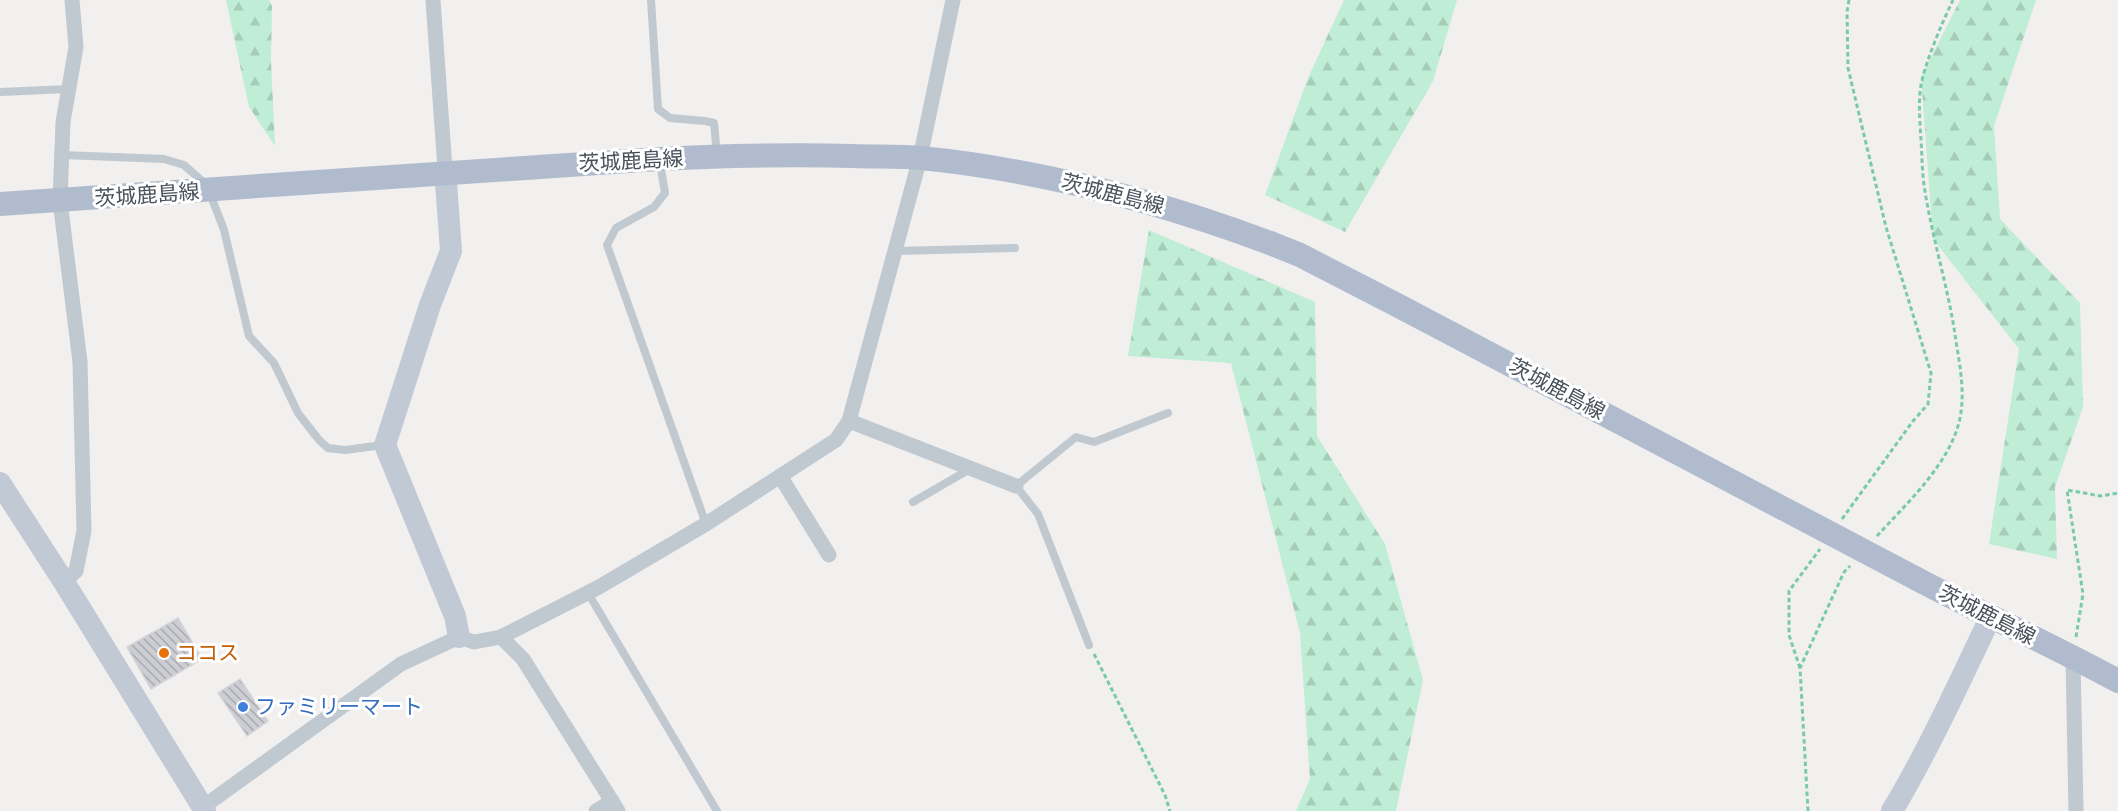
<svg xmlns="http://www.w3.org/2000/svg" width="2118" height="811" viewBox="0 0 2118 811" font-family="Cabin,'Noto Sans JP',sans-serif">
	<defs>
		<pattern id="forest-firs" width="22" height="20" patternUnits="userSpaceOnUse" patternTransform="scale(1.5)"><rect width="22" height="20" fill="#c0edd5"/><path d="M5 1l3.5 6h-7zM16 11l3.5 6h-7z" fill="#a6cdb9"/></pattern>
		<pattern id="building-back-hatch" width="6" height="6" patternUnits="userSpaceOnUse" patternTransform="scale(1.5)"><rect width="6" height="6" fill="#ccced4"/><path d="M-1 5l2 2M0 0l6 6M5-1l2 2" fill="none" stroke="#a8aaaf"/></pattern>
	</defs>
	<rect width="100%" height="100%" fill="#f2efef"/>
	<!-- forest -->
	<g fill="url(#forest-firs)">
		<polygon points="226,0 269,0 272,6 271,61 275,146 249,107"/>
		<polygon points="1344,0 1457,0 1433,81 1345,232 1265,195 1308,78"/>
		<polygon points="1960,0 2036,0 1994,126 2000,219 2080,303 2083,407 2055,487 2057,559 1989,544 2019,349 1933,239 1921,77"/>
		<polygon points="1149,230 1315,302 1317,436 1385,544 1423,680 1396,811 1296,811 1310,779 1300,633 1231,363 1128,356"/>
	</g>
	<!-- building -->
	<g fill="url(#building-back-hatch)" stroke="#d3d5da" stroke-width="1.5">
		<polygon points="178,618 202,659 151,689 127,647"/>
		<polygon points="240,679 268,721 247,736 218,693"/>
	</g>
	<g fill="none" stroke-linecap="round" stroke-linejoin="round">
		<!-- path -->
		<g stroke="#79caa8" stroke-width="3" stroke-dasharray="4.5 3" stroke-linecap="butt">
			<polyline points="1842,519 1913,421 1928,404 1931,373 1886,227 1848,68 1847,12 1849,0"/>
			<path d="M1877,536C1906,504 1951,463 1960,418C1966,389 1958,357 1954,328C1946,280 1931,233 1924,185C1922,170 1922,155 1921,140C1920,122 1918,103 1921,85C1926,60 1942,23 1953,0"/>
			<polyline points="2076,637 2083,594 2067,490 2101,496 2118,493"/>
			<polyline points="1094,654 1165,795 1170,811"/>
			<polyline points="1800,668 1789,635 1789,591 1820,549"/>
			<polyline points="1808,811 1800,668 1844,572 1850,566"/>
		</g>
		<!-- lane -->
		<g stroke="#c0c8d0" stroke-width="8">
			<polyline points="651,0 658,109 670,118 705,121 714,123 717,155"/>
			<polyline points="0,92 69,89"/>
			<polyline points="63,155 164,159 184,165 201,180 209,191 224,230 249,336 274,363 298,413 319,440 328,448 345,450 383,445"/>
			<polyline points="660,163 665,193 654,207 616,228 607,245 706,524"/>
			<polyline points="895,251 1015,248"/>
			<polyline points="913,502 970,469"/>
			<polyline points="588,593 717,811"/>
			<polyline points="1089,645 1038,514 1016,486 1076,437 1094,442 1168,413"/>
		</g>
		<!-- street -->
		<g stroke="#c0c8d0" stroke-width="15">
			<polyline points="433,0 445,169"/>
			<polyline points="849,421 1016,486"/>
			<polyline points="780,476 829,555"/>
			<polyline points="64,582 76,571 84,531 80,362 60,201 63,122 76,47 72,0"/>
			<polyline points="501,637 523,659 618,811"/>
			<polyline points="2073,657 2076,811"/>
			<polyline points="203,807 401,664 459,637 474,642 501,637 599,587 706,524 836,440 849,421 920,158 953,0"/>
			<polyline points="596,811 612,801"/>
		</g>
		<!-- secondary -->
		<g stroke="#c1c9d5" stroke-width="22">
			<polyline points="445,169 451,251 430,305 385,445 455,616 459,637"/>
			<polyline points="0,483 64,582 205,811"/>
			<path d="M1892,811C1929,749 1959,683 1990,618"/>
		</g>
		<!-- primary -->
		<g stroke="#b0bccd" stroke-width="24">
			<path d="M643,160C713,156 783,154 853,156C876,157 899,156 921,158C1041,170 1158,201 1270,243"/>
			<polyline points="0,204 302,183"/>
			<path d="M1917,579C1983,614 2052,645 2118,681"/>
		</g>
		<!-- primary-bridge -->
		<g stroke="#b0bccd" stroke-width="24">
			<polyline points="302,183 643,160"/>
			<polyline points="1270,243 1300,255 1397,305 1917,579"/>
		</g>
	</g>
	<!-- markers -->
	<circle fill="#e8710a" stroke="#fff" stroke-width="2" cx="164" cy="653" r="6"/>
	<circle fill="#3f7fe0" stroke="#fff" stroke-width="2" cx="243" cy="707" r="6"/>
	<g text-anchor="middle" stroke-width="6" stroke-linejoin="round" paint-order="stroke">
		<!-- street labels -->
		<g font-size="21" fill="#48515c" stroke="#fff">
			<text transform="translate(631 161) rotate(-3)" y="7">茨城鹿島線</text>
			<text transform="translate(1113 194) rotate(14)" y="7">茨城鹿島線</text>
			<text transform="translate(147 195) rotate(-4)" y="7">茨城鹿島線</text>
			<text transform="translate(1557 389) rotate(28)" y="7">茨城鹿島線</text>
			<text transform="translate(1987 615) rotate(27)" y="7">茨城鹿島線</text>
		</g>
		<!-- food labels -->
		<g font-size="21" fill="#c56008" stroke="#fff" text-anchor="start">
			<text x="176" y="660">ココス</text>
		</g>
		<!-- shop labels -->
		<g font-size="21" fill="#366cbe" stroke="#fff" text-anchor="start">
			<text x="255" y="714">ファミリーマート</text>
		</g>
	</g>
</svg>
